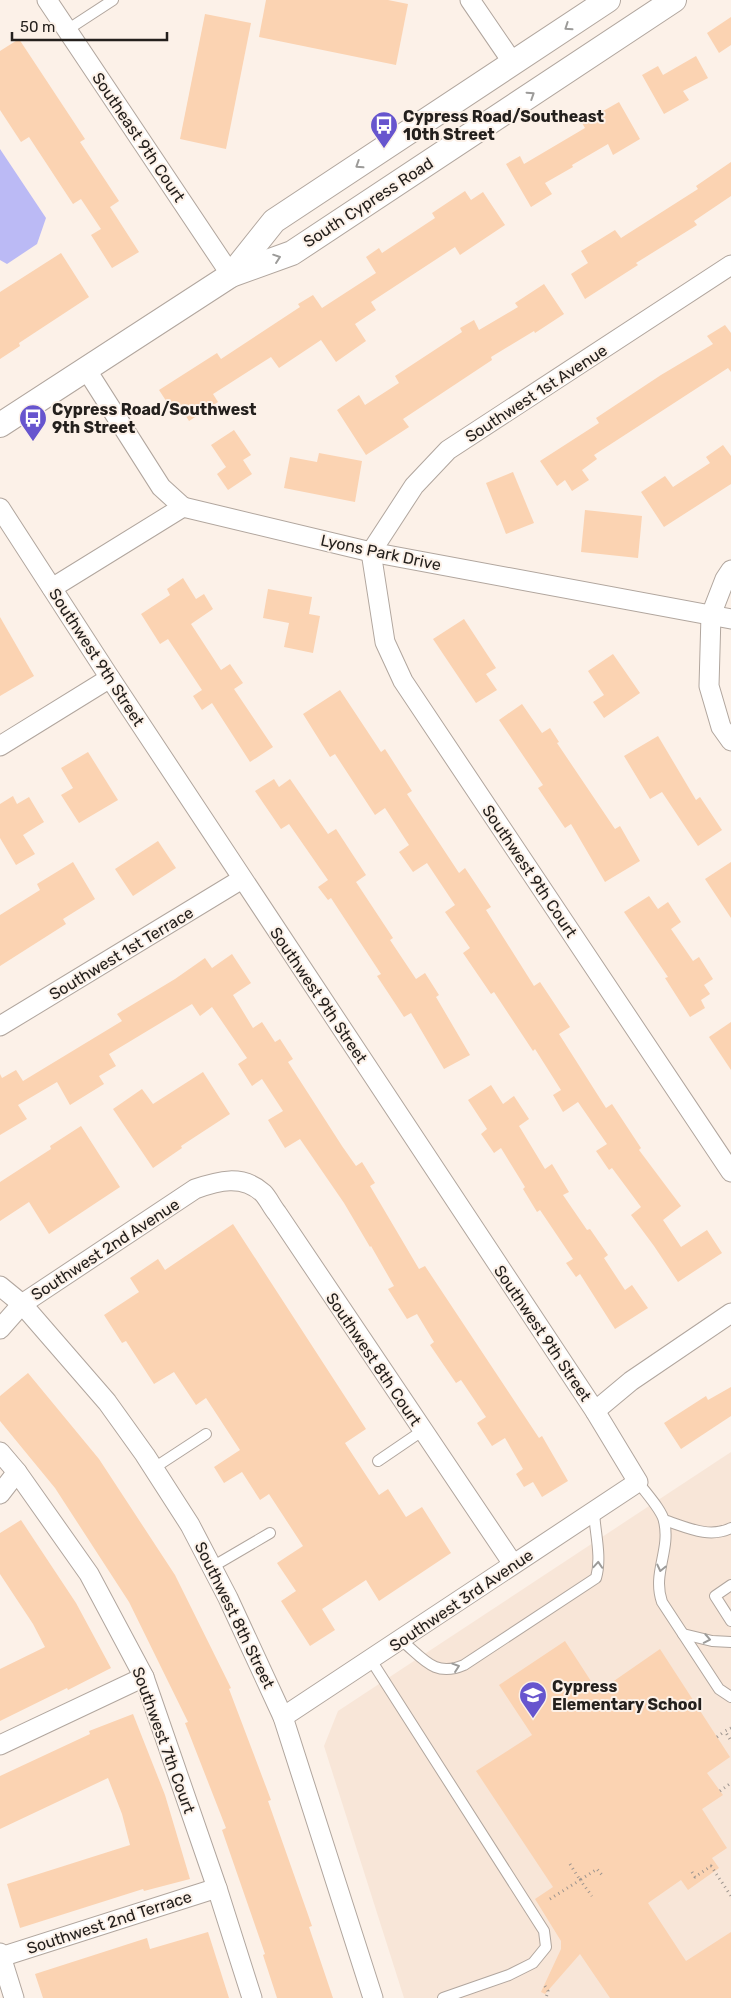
<svg xmlns="http://www.w3.org/2000/svg" width="731" height="1998" viewBox="0 0 731 1998" font-family="Rubik,sans-serif">
	<rect width="100%" height="100%" fill="#fcf1e8"/>
	<!-- built -->
	<polygon fill="#f8e6d8" points="731,1452 731,1998 404,1998 324,1746 338,1711"/>
	<!-- water -->
	<polygon fill="#bbbaf5" points="0,149 46,218 37,244 7,264 0,260"/>
	<!-- building -->
	<g fill="#fbd3b2">
		<polygon points="266,0 388,0 408,4 396,65 259,37"/>
		<polygon points="205,14 251,23 226,149 180,139"/>
		<polygon points="731,17 731,45 719,53 707,33"/>
		<polygon points="19,39 85,139 80,142 119,201 110,207 139,252 112,268 91,235 101,229 81,199 73,204 29,137 21,142 0,110 0,51"/>
		<polygon points="696,56 708,78 683,91 689,100 664,114 642,75 658,66 663,75"/>
		<polygon points="619,102 640,139 613,155 608,144 572,165 573,167 545,183 552,194 531,207 506,164 520,156 524,164 585,128 582,123"/>
		<polygon points="731,162 731,196 694,221 697,225 636,263 638,265 585,299 571,274 588,263 581,251 615,230 621,238 698,189 696,186"/>
		<polygon points="465,191 471,200 483,192 505,225 460,255 455,247 371,302 376,310 355,324 366,341 336,362 321,340 279,368 271,357 213,394 218,402 189,421 179,405 172,410 159,390 217,353 221,359 300,307 298,304 313,295 322,308 376,273 366,257 379,248 382,253 435,218 432,213"/>
		<polygon points="61,253 89,297 19,343 20,346 0,359 0,292"/>
		<polygon points="544,284 564,314 535,333 534,331 491,357 492,360 403,419 409,427 366,455 337,410 359,395 365,405 399,383 395,376 462,332 460,328 474,320 479,330 518,307 515,303"/>
		<polygon points="725,325 731,333 731,372 728,368 594,455 597,459 582,470 589,480 572,491 565,480 557,486 540,461 599,423 596,418 661,375 713,344 707,336"/>
		<polygon points="234,430 251,455 243,460 252,474 228,490 217,474 226,467 211,445"/>
		<polygon points="723,445 731,456 731,484 664,527 641,492 665,476 673,487 710,463 706,457"/>
		<polygon points="319,453 362,461 355,502 284,488 290,457 317,462"/>
		<polygon points="513,472 534,523 506,534 486,483"/>
		<polygon points="585,510 642,516 638,558 581,552"/>
		<polygon points="183,578 196,599 204,594 213,609 191,624 221,670 230,664 243,683 234,689 273,747 250,762 212,703 202,710 193,696 202,690 168,639 160,644 141,614 170,595 167,589"/>
		<polygon points="268,589 312,597 309,614 320,616 313,653 284,647 289,623 263,618"/>
		<polygon points="0,617 34,676 0,696"/>
		<polygon points="464,619 496,668 486,674 497,690 476,703 433,639"/>
		<polygon points="613,654 640,693 604,718 593,702 604,695 588,671"/>
		<polygon points="340,690 381,752 385,749 412,791 407,794 459,873 465,868 491,907 486,910 534,986 540,982 570,1027 559,1034 606,1108 612,1104 641,1148 639,1150 681,1206 663,1220 681,1247 707,1230 722,1253 678,1282 654,1246 631,1215 641,1207 612,1168 609,1170 596,1151 607,1144 578,1102 563,1112 553,1095 561,1090 535,1049 533,1051 494,992 491,994 463,953 470,948 445,912 455,905 427,863 413,872 399,852 409,845 385,808 375,815 335,754 330,757 303,714"/>
		<polygon points="522,704 542,733 550,728 559,742 557,743 615,829 620,826 640,861 605,882 571,824 565,828 538,788 543,785 499,720"/>
		<polygon points="658,736 696,800 700,797 722,830 698,846 662,792 650,799 624,756"/>
		<polygon points="88,752 118,800 79,823 61,795 73,788 61,768"/>
		<polygon points="274,779 279,787 290,779 328,834 336,829 366,875 356,882 393,938 390,940 416,979 425,973 439,995 436,997 470,1055 444,1069 411,1013 404,1017 377,976 381,974 331,898 328,900 318,887 328,880 289,824 281,829 255,791"/>
		<polygon points="13,796 17,804 29,797 44,822 23,835 35,854 16,865 0,838 0,804"/>
		<polygon points="158,841 176,868 133,896 115,869"/>
		<polygon points="73,862 95,899 63,919 66,924 0,966 0,915 40,890 37,884"/>
		<polygon points="731,862 731,918 705,879"/>
		<polygon points="649,896 658,909 668,902 681,922 671,929 693,961 699,957 713,979 704,985 710,994 701,1000 705,1008 690,1017 665,978 668,977 624,912"/>
		<polygon points="232,954 251,983 233,995 253,1028 262,1022 275,1042 280,1039 293,1059 288,1062 342,1146 356,1166 362,1162 375,1183 370,1186 419,1269 425,1266 539,1438 542,1436 568,1481 542,1497 533,1482 524,1487 516,1474 523,1469 505,1438 492,1446 477,1423 486,1417 461,1380 456,1383 430,1345 434,1342 417,1314 407,1319 388,1289 394,1286 371,1246 370,1247 344,1203 300,1139 285,1148 268,1120 283,1111 262,1079 252,1086 238,1064 247,1058 212,1007 200,1016 192,1004 109,1054 116,1066 99,1076 104,1084 70,1105 57,1082 18,1105 27,1119 0,1135 0,1074 2,1078 16,1070 23,1081 122,1021 117,1014 175,979 205,958 212,968"/>
		<polygon points="731,1022 731,1070 709,1037"/>
		<polygon points="203,1072 230,1114 181,1146 182,1148 153,1168 113,1109 142,1089 153,1104"/>
		<polygon points="491,1085 503,1104 514,1096 529,1119 519,1126 545,1169 552,1164 569,1192 563,1195 587,1230 590,1229 608,1255 604,1258 625,1290 632,1285 648,1308 615,1329 580,1274 576,1277 566,1263 573,1259 540,1210 537,1212 523,1189 525,1187 501,1148 494,1153 481,1134 487,1129 468,1100"/>
		<polygon points="81,1126 120,1187 49,1234 29,1202 0,1221 0,1182 51,1149 50,1146"/>
		<polygon points="233,1224 366,1429 345,1443 379,1495 388,1489 406,1517 422,1507 451,1553 379,1601 366,1580 322,1609 335,1630 310,1646 281,1601 296,1591 277,1563 303,1546 269,1494 260,1500 242,1472 224,1483 214,1467 240,1450 206,1398 196,1405 174,1372 154,1384 126,1341 122,1343 104,1315 139,1292 130,1278 158,1259 165,1270"/>
		<polygon points="28,1373 99,1459 175,1575 231,1688 229,1689 271,1800 268,1801 312,1926 309,1927 333,1998 277,1998 263,1955 265,1954 222,1830 226,1828 185,1723 188,1722 129,1602 55,1488 0,1421 0,1396"/>
		<polygon points="731,1387 731,1416 681,1449 664,1423 706,1396 708,1400"/>
		<polygon points="21,1520 76,1603 111,1668 68,1690 67,1688 0,1721 0,1669 45,1647 33,1624 0,1574 0,1533"/>
		<polygon points="565,1641 598,1692 660,1649 730,1757 707,1773 723,1795 702,1809 727,1848 712,1858 719,1868 688,1890 681,1880 648,1903 686,1961 731,1932 731,1998 610,1998 580,1954 545,1994 541,1992 561,1949 561,1941 535,1899 553,1887 476,1771 532,1735 499,1685"/>
		<polygon points="133,1714 165,1795 190,1879 144,1891 143,1889 20,1928 7,1884 130,1845 122,1814 108,1778 0,1829 0,1776 90,1734 89,1731"/>
		<polygon points="208,1932 229,1998 43,1998 35,1974 147,1938 150,1949"/>
	</g>
	<g fill="none" stroke-linecap="round" stroke-linejoin="round">
		<!-- service casing -->
		<g stroke="#b1a69e" stroke-width="12">
			<g id="service">
				<polyline points="67,30 113,0"/>
				<polyline points="378,1461 422,1431"/>
				<polyline points="154,1468 206,1434"/>
				<path d="M638,1482C645,1492 662,1510 664,1521C671,1550 652,1573 662,1602L719,1689L731,1697"/>
				<path d="M664,1520C686,1527 709,1539 731,1528"/>
				<polyline points="212,1567 270,1533"/>
				<polyline points="731,1585 715,1596 731,1621"/>
				<polyline points="683,1634 712,1641 731,1642"/>
				<path d="M401,1640C423,1658 434,1678 464,1665L596,1578C602,1557 595,1533 594,1512"/>
				<polyline points="371,1660 544,1931 546,1947 533,1963 509,1975 443,1998"/>
			</g>
		</g>
		<!-- minor casing -->
		<g stroke="#b1a69e" stroke-width="21">
			<g id="minor">
				<polyline points="47,0 231,275"/>
				<polyline points="470,0 513,63"/>
				<polyline points="731,265 448,450 414,486 371,552 385,642 403,681 731,1172"/>
				<polyline points="86,369 161,487 183,507"/>
				<polyline points="0,508 110,678 595,1411 638,1482 283,1717"/>
				<polyline points="731,570 725,579 711,615 709,686 721,727 731,741"/>
				<polyline points="52,588 183,507 371,552 731,619"/>
				<polyline points="0,746 110,678"/>
				<polyline points="0,1026 242,879"/>
				<polyline points="0,1286 22,1304 107,1402 145,1455 190,1525 228,1598 283,1717 373,1998"/>
				<path d="M0,1329L22,1304L195,1189C218,1181 242,1174 263,1193C268,1198 272,1207 277,1213L513,1564"/>
				<polyline points="595,1411 631,1381 731,1313"/>
				<polyline points="0,1452 17,1472 89,1574 144,1677 217,1888 252,1998"/>
				<polyline points="0,1494 17,1472"/>
				<polyline points="0,1745 144,1677"/>
				<polyline points="0,1953 14,1998"/>
				<polyline points="1,1957 217,1888"/>
			</g>
		</g>
		<!-- tertiary casing -->
		<g stroke="#b1a69e" stroke-width="26">
			<g id="tertiary">
				<polyline points="231,275 274,221 608,0"/>
				<polyline points="0,425 231,275 292,253 674,0"/>
			</g>
		</g>
		<!-- path -->
		<g stroke="#9d958f" stroke-width="3" stroke-dasharray="1 4" stroke-linecap="butt">
			<polyline points="731,1728 725,1731 731,1741"/>
			<polyline points="717,1737 725,1731"/>
			<polyline points="720,1791 731,1783"/>
			<polyline points="570,1864 580,1880 597,1869 602,1875"/>
			<polyline points="692,1872 695,1877 711,1866 731,1896"/>
			<polyline points="550,1899 580,1880 592,1896"/>
			<polyline points="545,1986 548,1991 546,1998"/>
		</g>
		<!-- service -->
		<use href="#service" stroke="#fff" stroke-width="10"/>
		<!-- minor -->
		<use href="#minor" stroke="#fff" stroke-width="19"/>
		<!-- tertiary -->
		<use href="#tertiary" stroke="#fff" stroke-width="24"/>
	</g>
	<!-- one-way arrows -->
	<defs><path id="oneway-chevron" d="M-2-3.5L2.5 0L-2 3.5" fill="none" stroke-width="1.6" stroke-linecap="round" stroke-linejoin="round" transform="scale(1.25)"/></defs>
	<g stroke="#9c9b99">
		<use href="#oneway-chevron" transform="translate(568 27) rotate(146)"/>
		<use href="#oneway-chevron" transform="translate(531 95) rotate(-33)"/>
		<use href="#oneway-chevron" transform="translate(359 165) rotate(147)"/>
		<use href="#oneway-chevron" transform="translate(277 258) rotate(-19)"/>
		<use href="#oneway-chevron" transform="translate(598 1565) rotate(-86)"/>
		<use href="#oneway-chevron" transform="translate(661 1568) rotate(103)"/>
		<use href="#oneway-chevron" transform="translate(707 1639) rotate(11)"/>
		<use href="#oneway-chevron" transform="translate(456 1667) rotate(-19)"/>
	</g>
	<!-- icons -->
	<defs>
		<g id="bus-pin" transform="scale(1.4375)"><path d="M0 17L-7.5 6A9.5 9.5 0 1 1 7.5 6Z" fill="#6755ce" stroke="#fcf1e8"/><path d="M-5-6H5V4H4V6H2V4H-2V6H-4V4H-5ZM-3.5-4V0h7V-4ZM-3.5 1.2v1.5H-2V1.2ZM2 1.2v1.5H3.5V1.2Z" fill="#fff"/></g>
		<g id="school-pin" transform="scale(1.4375)"><path d="M0 17L-7.5 6A9.5 9.5 0 1 1 7.5 6Z" fill="#6755ce" stroke="#fcf1e8"/><path d="M0-5L7-2L0 1L-7-2ZM-4 1L0 2.5L4 1V4Q0 6-4 4Z" fill="#fff"/></g>
	</defs>
	<g fill-rule="evenodd">
		<use href="#bus-pin" x="384" y="125"/>
		<use href="#bus-pin" x="33" y="418"/>
		<use href="#school-pin" x="533" y="1695"/>
	</g>
	<g text-anchor="middle" stroke-width="4" stroke-linejoin="round" paint-order="stroke">
		<!-- poi labels -->
		<g font-size="16" font-weight="bold" fill="#24201d" stroke="#fcf1e8" text-anchor="start">
			<text x="403" y="122">Cypress Road/Southeast<tspan x="403" dy="18">10th Street</tspan></text>
			<text x="52" y="415">Cypress Road/Southwest<tspan x="52" dy="18">9th Street</tspan></text>
			<text x="552" y="1692">Cypress<tspan x="552" dy="18">Elementary School</tspan></text>
		</g>
		<!-- street labels -->
		<g font-size="16" fill="#24201d" stroke="#fcf1e8">
			<text transform="translate(139 137) rotate(56)" y="6">Southeast 9th Court</text>
			<text transform="translate(368 202) rotate(-33)" y="6">South Cypress Road</text>
			<text transform="translate(536 393) rotate(-33)" y="6">Southwest 1st Avenue</text>
			<text transform="translate(381 552) rotate(12)" y="6">Lyons Park Drive</text>
			<text transform="translate(97 657) rotate(57)" y="6">Southwest 9th Street</text>
			<text transform="translate(530 871) rotate(56)" y="6">Southwest 9th Court</text>
			<text transform="translate(121 953) rotate(-31)" y="6">Southwest 1st Terrace</text>
			<text transform="translate(319 995) rotate(56)" y="6">Southwest 9th Street</text>
			<text transform="translate(105 1249) rotate(-33)" y="6">Southwest 2nd Avenue</text>
			<text transform="translate(543 1333) rotate(56)" y="6">Southwest 9th Street</text>
			<text transform="translate(374 1359) rotate(56)" y="6">Southwest 8th Court</text>
			<text transform="translate(461 1600) rotate(-34)" y="6">Southwest 3rd Avenue</text>
			<text transform="translate(235 1615) rotate(64)" y="6">Southwest 8th Street</text>
			<text transform="translate(164 1740) rotate(70)" y="6">Southwest 7th Court</text>
			<text transform="translate(109 1922) rotate(-18)" y="6">Southwest 2nd Terrace</text>
		</g>
	</g>
	<!-- scale -->
	<path d="M12 32v8h155v-8" fill="none" stroke="#24201d" stroke-width="2.5"/>
	<text x="20" y="32" font-size="15" fill="#24201d" stroke="#fcf1e8" stroke-width="4" paint-order="stroke">50 m</text>
</svg>
